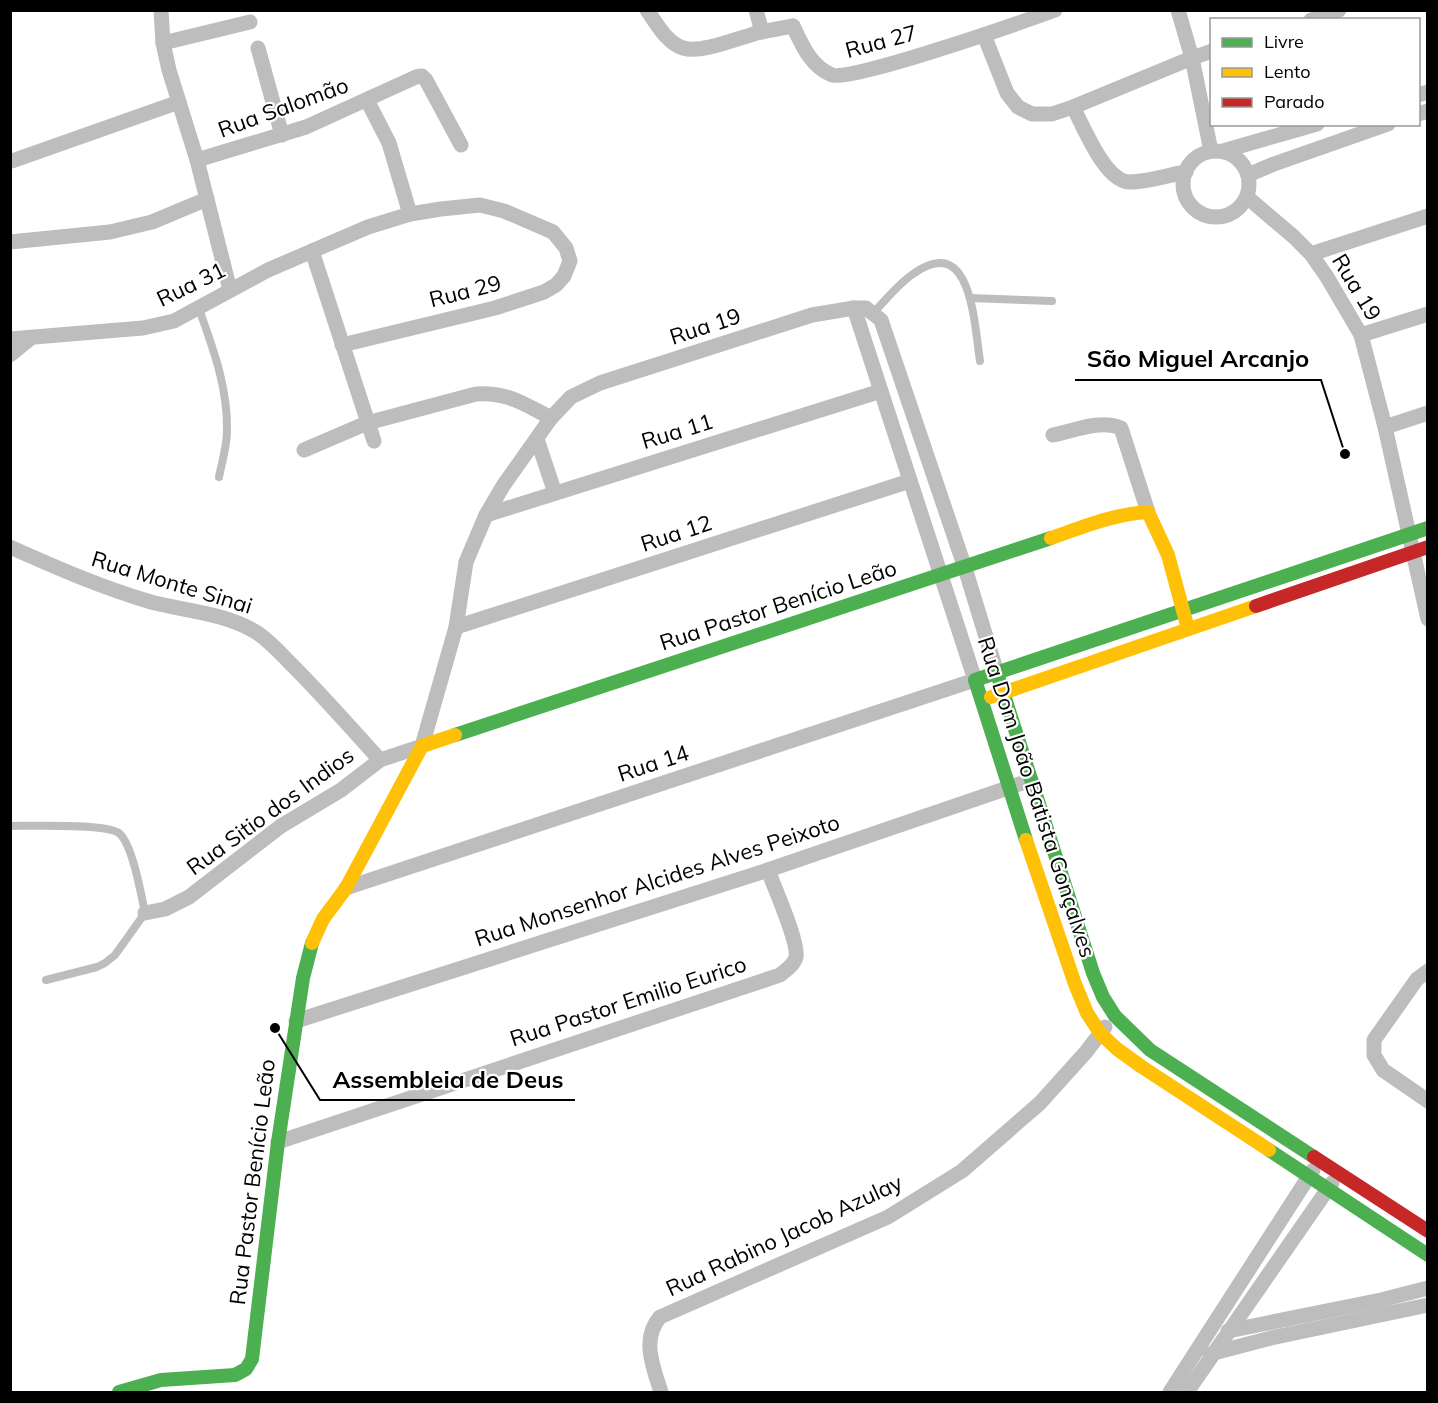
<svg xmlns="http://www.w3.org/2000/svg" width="1438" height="1403" viewBox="0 0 1438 1403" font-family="Mulish,sans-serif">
	<rect width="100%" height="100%" fill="#fff"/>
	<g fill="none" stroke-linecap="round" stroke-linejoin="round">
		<!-- lane -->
		<g stroke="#bdbdbd" stroke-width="8">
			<polyline points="970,298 1052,301"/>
			<path d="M199,309C213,348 228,388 227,431C227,446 222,462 219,477"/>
			<path d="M873,313C886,300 898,284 913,274C972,231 974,324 980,361"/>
			<path d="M10,826C30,826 110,823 120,834C133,847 141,894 145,913L115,955L105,963L97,967L46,980"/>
		</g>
		<!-- street -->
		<g stroke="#bdbdbd" stroke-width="15">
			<polyline points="161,10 163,43 169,70 197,160 230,290"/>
			<path d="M647,10C656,23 667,43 683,48C702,54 740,37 761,32C771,30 782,28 793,26"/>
			<polyline points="756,10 762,32"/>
			<polyline points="1178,10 1192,58 1211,151"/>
			<polyline points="1311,20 1339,10"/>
			<path d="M793,26C802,45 811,67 832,75C851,82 1025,21 1055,10"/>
			<polyline points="984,35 1007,93 1018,107 1032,114 1052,114 1073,107 1192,58 1212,51"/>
			<polyline points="163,43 250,22"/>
			<polyline points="258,48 282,135"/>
			<polyline points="1418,95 1428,92"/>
			<polyline points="367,100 389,143 410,214"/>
			<path d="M1073,107C1084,127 1105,182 1130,182C1148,182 1168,175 1186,172"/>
			<polyline points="1418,114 1428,111"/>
			<polyline points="1223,151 1317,124"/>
			<circle cx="1216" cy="184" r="33"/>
			<polyline points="197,160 306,127 416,77 422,76 426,80 461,145"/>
			<polyline points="12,161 179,102"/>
			<polyline points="1248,175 1274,164 1388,124"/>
			<polyline points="1247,197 1294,237 1311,254 1327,277 1361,335 1385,427 1428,619"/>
			<polyline points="10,242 110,232 152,222 207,199"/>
			<polyline points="312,251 374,441"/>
			<polyline points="1311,254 1428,216"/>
			<polyline points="1361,335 1428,314"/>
			<polyline points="10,339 143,328 174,321 268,270 368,227 410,214 441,209 480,205 504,211 553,232 566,248 570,261 564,276 556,285 544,292 495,308 342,345"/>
			<polyline points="10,355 31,338"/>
			<polyline points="1385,427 1428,413"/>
			<path d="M1053,435C1073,431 1101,419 1121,428L1148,512"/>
			<polyline points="537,439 555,493"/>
			<path d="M304,450L367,423L476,394C508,392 524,404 551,418"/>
			<polyline points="486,515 881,391"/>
			<path d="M10,547C57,568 103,588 151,602C186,611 225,613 256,632C270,641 281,654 293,666C323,696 351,728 380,760"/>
			<polyline points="456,627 910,481"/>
			<polyline points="346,888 975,680 854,308"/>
			<polyline points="145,913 165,909 189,897 281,826 341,790 380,760 422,746 456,627 466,562 486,515 503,486 551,418 571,397 600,383 812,315 854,308 866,308 881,320 965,568 997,673"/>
			<polyline points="1428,971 1417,979 1374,1040 1374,1055 1383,1070 1428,1101"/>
			<polyline points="296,1021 768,870 1031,780"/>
			<path d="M278,1142L780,975C786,970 794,965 796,957C799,942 774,887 768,870"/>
			<polyline points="1228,1331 1381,1300 1428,1288"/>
			<polyline points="1210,1354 1271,1338 1428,1305"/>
			<path d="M661,1392C653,1367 641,1339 660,1317L888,1217L962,1171L1040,1103L1086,1052L1105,1027"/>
			<polyline points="1170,1392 1313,1170"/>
			<polyline points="1187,1392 1332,1183"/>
		</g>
		<!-- fast -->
		<g stroke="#4caf50" stroke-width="14">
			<polyline points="997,673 1093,973 1103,997 1115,1016 1150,1050 1314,1157"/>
			<polyline points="455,735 1051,538"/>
			<polyline points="1026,840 975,680 1428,528"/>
			<polyline points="1269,1150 1428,1255"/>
			<polyline points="119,1392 161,1380 235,1375 246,1369 252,1359 278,1142 303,978 312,943"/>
		</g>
		<!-- slow -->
		<g stroke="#ffc107" stroke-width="14">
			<path d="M1051,538C1083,527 1114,514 1148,512L1168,555L1188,629"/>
			<polyline points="991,697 1256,606"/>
			<polyline points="1026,840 1075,984 1087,1013 1100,1033 1117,1049 1142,1067 1269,1150"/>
			<polyline points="312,943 323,919 346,888 422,746 455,735"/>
		</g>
		<!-- jam -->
		<g stroke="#c62828" stroke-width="14">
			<polyline points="1256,606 1428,547"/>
			<polyline points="1314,1157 1428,1231"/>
		</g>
	</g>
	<g text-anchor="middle" stroke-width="4.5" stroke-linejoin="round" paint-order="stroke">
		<!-- street labels -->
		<g font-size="22" fill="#000" stroke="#fff">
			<text transform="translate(881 41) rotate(-15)" y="8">Rua 27</text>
			<text transform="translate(283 107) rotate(-20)" y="8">Rua Salomão</text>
			<text transform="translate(191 284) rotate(-26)" y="8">Rua 31</text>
			<text transform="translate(1357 287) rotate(59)" y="8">Rua 19</text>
			<text transform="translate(465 291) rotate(-14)" y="8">Rua 29</text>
			<text transform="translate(705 326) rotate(-18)" y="8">Rua 19</text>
			<text transform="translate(677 431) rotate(-17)" y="8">Rua 11</text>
			<text transform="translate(676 533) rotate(-18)" y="8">Rua 12</text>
			<text transform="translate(172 582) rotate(17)" y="8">Rua Monte Sinai</text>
			<text transform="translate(778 605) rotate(-18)" y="8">Rua Pastor Benício Leão</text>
			<text transform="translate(653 763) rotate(-18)" y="8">Rua 14</text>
			<text transform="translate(1037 797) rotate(72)" y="8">Rua Dom João Batista Gonçalves</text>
			<text transform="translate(270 811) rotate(-36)" y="8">Rua Sitio dos Indios</text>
			<text transform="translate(657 880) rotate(-18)" y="8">Rua Monsenhor Alcides Alves Peixoto</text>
			<text transform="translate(628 1001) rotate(-18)" y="8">Rua Pastor Emilio Eurico</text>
			<text transform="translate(252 1182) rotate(-83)" y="8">Rua Pastor Benício Leão</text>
			<text transform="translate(784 1235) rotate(-25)" y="8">Rua Rabino Jacob Azulay</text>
		</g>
	</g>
	<!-- callouts -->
	<path fill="none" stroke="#000" stroke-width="2" d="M1345 454L1321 380H1075M275 1028L320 1100H575"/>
	<g fill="#000" stroke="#fff" stroke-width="2">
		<circle cx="1345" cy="454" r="6"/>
		<circle cx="275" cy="1028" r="6"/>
	</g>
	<g font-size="24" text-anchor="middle" font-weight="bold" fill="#000" stroke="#fff" stroke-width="4.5" stroke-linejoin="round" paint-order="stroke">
		<text x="1198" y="367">São Miguel Arcanjo</text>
		<text x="448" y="1088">Assembleia de Deus</text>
	</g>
	<!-- border -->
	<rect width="1438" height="1403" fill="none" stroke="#000000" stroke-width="24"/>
	<!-- legend -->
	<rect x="1210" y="18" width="210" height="108" fill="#ffffff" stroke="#999999" stroke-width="1.5"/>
	<rect x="1222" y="38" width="30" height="9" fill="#4caf50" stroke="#999999" stroke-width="1.5"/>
	<text x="1264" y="48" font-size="18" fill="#000000">Livre</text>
	<rect x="1222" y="68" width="30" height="9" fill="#ffc107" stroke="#999999" stroke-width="1.5"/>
	<text x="1264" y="78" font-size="18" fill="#000000">Lento</text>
	<rect x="1222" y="98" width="30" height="9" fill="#c62828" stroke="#999999" stroke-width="1.5"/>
	<text x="1264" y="108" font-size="18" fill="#000000">Parado</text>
</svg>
